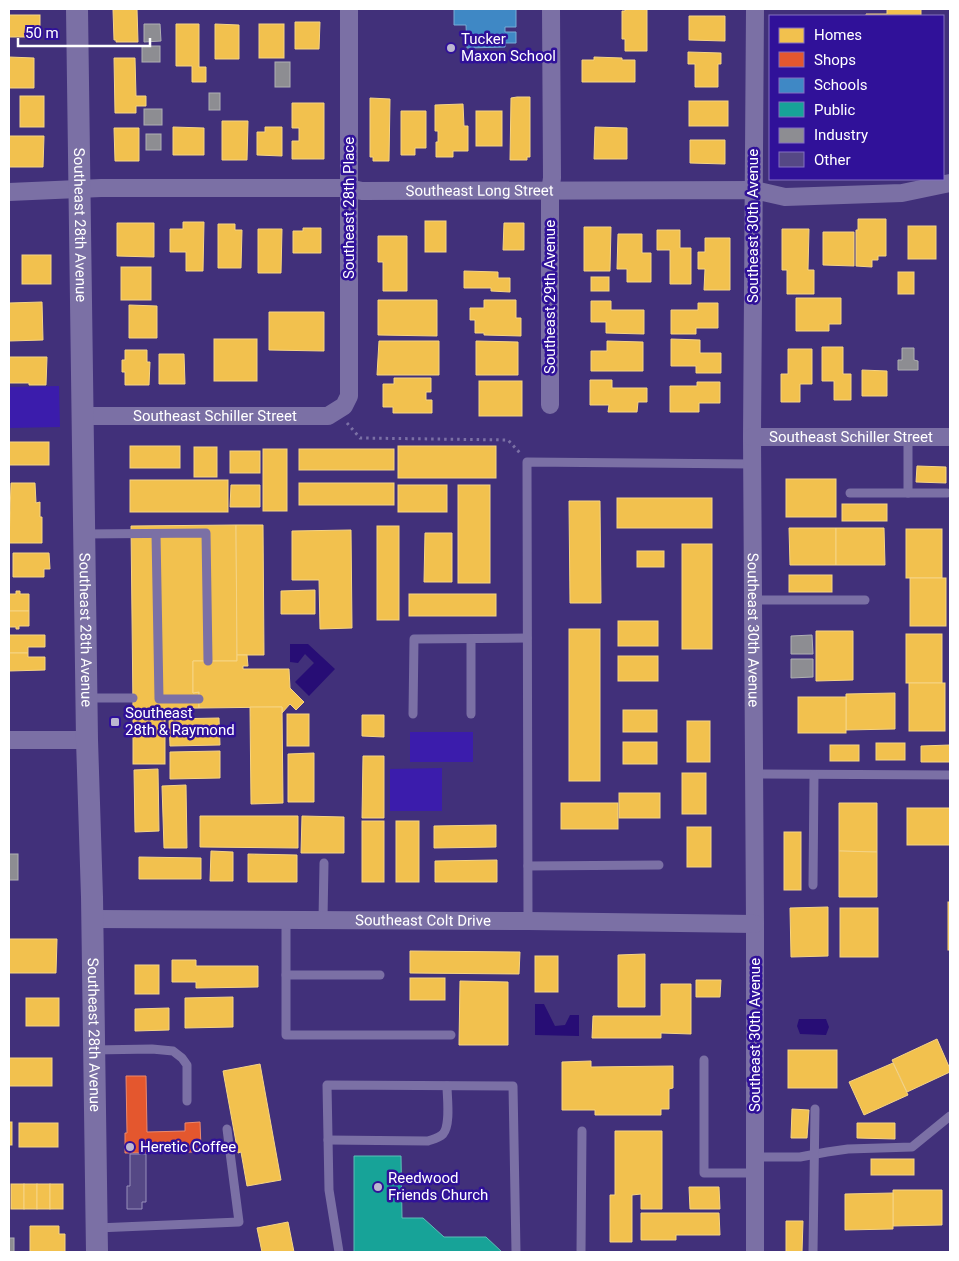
<svg xmlns="http://www.w3.org/2000/svg" width="959" height="1261" viewBox="0 0 959 1261" font-family="Roboto,sans-serif">
	<rect width="100%" height="100%" fill="#41307a"/>
	<!-- green -->
	<g fill="#3b1cac">
		<polygon points="59,386 60,427 9,428 9,387"/>
		<rect x="410" y="732" width="63" height="30"/>
		<polygon points="442,768 442,811 390,811 390,769"/>
	</g>
	<!-- water -->
	<g fill="#270d75">
		<polygon points="290,644 308,644 335,669 309,696 295,682 314,663 305,654 298,663 290,662"/>
		<polygon points="535,1004 544,1004 555,1026 565,1025 570,1015 579,1015 579,1036 535,1035"/>
		<polygon points="799,1019 826,1019 829,1027 826,1035 800,1034 797,1026"/>
	</g>
	<!-- homes -->
	<g fill="#f2c14e" stroke="#f6d483">
		<polygon points="116,9 137,9 138,42 116,42 116,40 114,40 113,10"/>
		<polygon points="625,9 647,9 647,51 625,51 625,39 622,39 622,11 625,11"/>
		<polygon points="887,9 921,9 921,16 866,16 866,14 887,14"/>
		<rect x="9" y="15" width="31" height="22"/>
		<polygon points="689,16 725,16 725,41 689,40"/>
		<polygon points="295,22 320,22 319,49 295,49"/>
		<polygon points="176,24 199,24 199,67 206,67 206,82 192,82 192,66 176,66"/>
		<polygon points="215,24 239,25 239,59 215,59"/>
		<rect x="259" y="24" width="25" height="34"/>
		<polygon points="688,52 721,53 721,64 718,64 718,87 695,87 695,64 688,64"/>
		<polygon points="9,57 34,58 34,88 9,88"/>
		<polygon points="594,57 622,58 622,60 635,60 635,82 582,82 582,60 594,60"/>
		<polygon points="114,58 135,58 136,96 146,96 146,106 136,106 136,113 115,113"/>
		<rect x="20" y="96" width="24" height="31"/>
		<polygon points="517,97 530,97 530,157 527,157 527,160 510,160 511,98"/>
		<polygon points="370,98 390,99 389,161 373,161 373,157 370,157"/>
		<rect x="689" y="101" width="39" height="25"/>
		<polygon points="292,103 324,103 324,159 292,159 292,141 299,141 299,128 292,128"/>
		<polygon points="463,104 464,126 468,126 468,151 453,151 453,157 436,157 436,142 438,142 438,131 435,131 435,105"/>
		<polygon points="401,111 426,111 426,148 415,148 415,155 401,155"/>
		<rect x="476" y="111" width="26" height="35"/>
		<polygon points="222,121 248,121 247,160 222,160"/>
		<polygon points="173,127 204,128 204,155 173,155"/>
		<polygon points="265,127 282,127 282,156 257,155 257,132 265,132"/>
		<polygon points="595,127 627,128 627,159 594,159"/>
		<polygon points="114,128 139,128 139,161 115,161"/>
		<polygon points="9,136 44,136 43,167 9,167"/>
		<polygon points="690,140 725,140 725,164 690,163"/>
		<polygon points="858,219 886,219 886,256 878,256 878,260 872,260 872,267 856,266 856,230 858,230"/>
		<rect x="425" y="221" width="21" height="31"/>
		<polygon points="183,222 204,222 203,271 186,271 186,252 170,252 170,229 183,229"/>
		<polygon points="117,223 154,223 154,257 117,256"/>
		<polygon points="504,223 524,223 524,250 503,250"/>
		<polygon points="218,224 235,224 235,230 242,230 241,268 218,268"/>
		<rect x="908" y="226" width="28" height="33"/>
		<polygon points="584,227 611,227 610,271 584,271"/>
		<polygon points="303,228 321,228 321,253 293,253 293,231 303,231"/>
		<polygon points="258,229 282,229 281,273 258,273"/>
		<polygon points="782,229 809,229 808,270 814,270 814,294 787,294 787,270 782,270"/>
		<polygon points="657,230 680,230 680,248 691,248 691,284 670,284 670,250 657,250"/>
		<polygon points="823,232 854,232 854,266 823,265"/>
		<polygon points="618,234 642,234 642,253 651,253 651,282 627,282 627,269 617,269"/>
		<polygon points="378,236 407,236 407,291 383,291 383,262 378,262"/>
		<polygon points="705,238 730,238 730,290 704,290 705,269 698,269 698,252 705,252"/>
		<rect x="22" y="255" width="29" height="29"/>
		<rect x="121" y="267" width="30" height="33"/>
		<polygon points="464,271 498,272 498,278 510,278 510,292 491,291 491,288 464,288"/>
		<rect x="898" y="272" width="16" height="22"/>
		<rect x="591" y="277" width="18" height="14"/>
		<polygon points="796,298 841,298 841,324 829,324 829,331 796,331"/>
		<polygon points="378,300 437,300 437,336 378,335"/>
		<polygon points="484,300 516,300 516,318 521,318 521,336 484,335 484,333 475,333 475,320 470,320 470,308 484,308"/>
		<polygon points="591,301 611,301 611,310 644,310 644,334 606,333 606,322 591,322"/>
		<polygon points="42,302 43,340 9,341 9,303"/>
		<polygon points="698,303 718,303 718,328 696,328 696,334 671,334 671,310 698,310"/>
		<polygon points="129,305 157,306 157,338 129,338"/>
		<polygon points="269,312 324,312 324,351 269,350"/>
		<rect x="214" y="339" width="43" height="42"/>
		<polygon points="671,339 700,340 700,353 721,353 721,373 696,373 696,366 671,366"/>
		<polygon points="379,341 439,341 439,375 377,375"/>
		<polygon points="476,341 518,342 518,375 476,375"/>
		<polygon points="607,341 643,342 643,371 591,371 591,351 607,351"/>
		<polygon points="822,347 843,347 843,374 851,374 851,400 834,400 834,381 822,381"/>
		<polygon points="788,349 812,349 812,384 800,384 800,402 781,402 781,374 788,374"/>
		<polygon points="125,350 147,350 147,362 150,362 149,385 125,385 125,372 122,372 122,360 125,360"/>
		<polygon points="159,354 184,354 185,384 159,384"/>
		<polygon points="9,357 47,357 46,385 29,385 29,383 9,383"/>
		<polygon points="862,370 887,371 887,396 862,396"/>
		<polygon points="394,378 431,378 431,392 426,392 426,400 432,400 432,413 393,413 393,407 383,407 383,384 394,384"/>
		<polygon points="590,380 612,380 612,388 647,388 647,402 638,402 637,412 608,412 609,405 590,405"/>
		<rect x="479" y="381" width="43" height="35"/>
		<polygon points="697,382 720,382 720,403 699,403 699,412 670,412 670,386 697,386"/>
		<rect x="9" y="442" width="40" height="23"/>
		<rect x="130" y="446" width="50" height="22"/>
		<rect x="398" y="446" width="98" height="32"/>
		<rect x="194" y="447" width="23" height="30"/>
		<rect x="263" y="449" width="24" height="62"/>
		<rect x="299" y="449" width="95" height="21"/>
		<rect x="230" y="451" width="30" height="22"/>
		<polygon points="917,466 946,467 946,483 916,482"/>
		<rect x="786" y="479" width="50" height="38"/>
		<rect x="130" y="480" width="98" height="32"/>
		<polygon points="11,483 35,483 36,503 40,502 40,517 42,517 42,543 9,543"/>
		<rect x="299" y="483" width="95" height="22"/>
		<polygon points="231,485 260,485 260,507 230,507"/>
		<rect x="398" y="485" width="49" height="27"/>
		<rect x="458" y="485" width="32" height="98"/>
		<rect x="617" y="498" width="95" height="30"/>
		<polygon points="569,501 600,501 601,603 570,603"/>
		<rect x="842" y="504" width="45" height="17"/>
		<polygon points="236,525 237,661 193,661 193,693 199,692 199,708 133,709 131,526"/>
		<polygon points="236,525 263,525 264,655 237,655"/>
		<rect x="377" y="526" width="22" height="94"/>
		<polygon points="789,528 836,528 836,565 790,565"/>
		<polygon points="836,528 884,528 885,565 836,565"/>
		<rect x="906" y="529" width="36" height="49"/>
		<polygon points="351,530 352,628 320,629 319,580 292,580 292,531"/>
		<polygon points="425,533 452,533 452,582 424,582"/>
		<rect x="682" y="544" width="30" height="105"/>
		<rect x="637" y="551" width="27" height="16"/>
		<polygon points="13,553 49,553 50,569 44,569 44,577 13,577"/>
		<rect x="789" y="575" width="43" height="17"/>
		<rect x="910" y="578" width="36" height="48"/>
		<polygon points="315,590 315,614 281,614 281,591"/>
		<polygon points="16,591 20,591 20,594 29,594 29,611 9,611 9,594 16,594"/>
		<rect x="409" y="594" width="87" height="22"/>
		<polygon points="9,611 29,611 29,626 19,626 19,629 16,629 16,627 9,627"/>
		<rect x="618" y="621" width="40" height="25"/>
		<rect x="569" y="629" width="31" height="152"/>
		<polygon points="816,631 853,631 853,680 816,681"/>
		<rect x="906" y="634" width="36" height="49"/>
		<polygon points="9,635 45,635 45,647 28,647 28,653 9,653"/>
		<polygon points="9,653 28,653 28,657 45,657 45,670 9,671"/>
		<polygon points="237,655 247,655 248,666 243,666 243,669 289,669 290,688 304,702 296,710 290,704 282,713 282,707 199,708 199,692 193,693 193,661 237,661"/>
		<rect x="618" y="656" width="40" height="25"/>
		<rect x="909" y="683" width="36" height="48"/>
		<polygon points="895,693 895,729 846,730 846,694"/>
		<rect x="798" y="697" width="48" height="36"/>
		<polygon points="250,707 282,707 283,803 251,804"/>
		<rect x="623" y="710" width="34" height="22"/>
		<rect x="133" y="714" width="32" height="50"/>
		<rect x="287" y="714" width="22" height="32"/>
		<polygon points="362,715 384,715 384,737 362,736"/>
		<polygon points="219,718 220,745 170,746 169,719"/>
		<rect x="687" y="721" width="23" height="41"/>
		<rect x="623" y="742" width="34" height="22"/>
		<rect x="876" y="743" width="29" height="17"/>
		<rect x="830" y="745" width="29" height="16"/>
		<polygon points="950,745 950,762 921,762 921,746"/>
		<polygon points="220,751 220,778 170,779 170,752"/>
		<polygon points="314,753 314,802 288,802 288,754"/>
		<polygon points="363,756 384,756 384,818 362,818"/>
		<polygon points="158,769 159,831 135,832 134,770"/>
		<rect x="682" y="773" width="24" height="41"/>
		<polygon points="186,785 187,848 164,848 162,786"/>
		<rect x="619" y="793" width="41" height="25"/>
		<rect x="561" y="803" width="57" height="26"/>
		<polygon points="839,803 877,803 877,852 839,851"/>
		<rect x="907" y="808" width="43" height="37"/>
		<polygon points="200,816 298,816 298,848 200,847"/>
		<polygon points="302,816 344,817 344,853 301,853"/>
		<rect x="362" y="821" width="22" height="61"/>
		<rect x="396" y="821" width="23" height="61"/>
		<polygon points="496,825 496,847 434,848 434,826"/>
		<rect x="687" y="827" width="24" height="40"/>
		<rect x="784" y="832" width="17" height="58"/>
		<polygon points="211,851 233,852 233,881 210,881"/>
		<polygon points="839,851 877,852 877,897 839,897"/>
		<polygon points="248,854 297,855 297,882 248,882"/>
		<polygon points="139,857 201,858 201,879 139,879"/>
		<polygon points="497,860 497,882 435,882 435,861"/>
		<rect x="948" y="902" width="2" height="48"/>
		<polygon points="828,907 828,956 791,957 790,908"/>
		<rect x="840" y="908" width="38" height="49"/>
		<polygon points="9,939 57,939 56,973 9,973"/>
		<polygon points="410,951 520,952 519,974 410,973"/>
		<polygon points="645,954 645,1007 618,1007 618,955"/>
		<rect x="535" y="956" width="23" height="36"/>
		<polygon points="172,960 196,960 196,966 258,966 258,987 196,988 196,982 172,982"/>
		<rect x="135" y="965" width="24" height="29"/>
		<rect x="410" y="978" width="35" height="22"/>
		<polygon points="696,980 721,980 720,997 696,997"/>
		<polygon points="460,981 508,982 508,1045 459,1045"/>
		<polygon points="661,984 691,984 691,1034 661,1033 661,1038 592,1038 593,1016 661,1016"/>
		<polygon points="233,997 233,1027 185,1028 185,998"/>
		<rect x="26" y="998" width="33" height="28"/>
		<polygon points="169,1008 169,1030 135,1031 135,1009"/>
		<polygon points="937,1039 950,1069 950,1072 907,1092 892,1060"/>
		<rect x="788" y="1050" width="49" height="38"/>
		<rect x="9" y="1058" width="43" height="28"/>
		<polygon points="591,1061 591,1067 673,1066 673,1088 669,1089 669,1109 661,1109 661,1115 595,1115 595,1110 562,1110 562,1062"/>
		<polygon points="893,1063 908,1095 864,1115 849,1082"/>
		<polygon points="260,1064 281,1180 247,1186 241,1152 238,1153 223,1071"/>
		<polygon points="792,1109 809,1110 807,1138 791,1138"/>
		<rect x="9" y="1122" width="3" height="23"/>
		<rect x="19" y="1123" width="39" height="24"/>
		<polygon points="857,1123 895,1123 895,1139 857,1138"/>
		<polygon points="615,1131 662,1131 662,1209 641,1209 641,1194 632,1195 632,1242 610,1242 610,1195 615,1195"/>
		<rect x="871" y="1159" width="43" height="16"/>
		<rect x="11" y="1184" width="13" height="25"/>
		<rect x="24" y="1184" width="13" height="25"/>
		<rect x="37" y="1184" width="13" height="25"/>
		<rect x="50" y="1184" width="13" height="25"/>
		<polygon points="689,1187 719,1187 720,1209 690,1209"/>
		<polygon points="893,1190 942,1190 942,1225 893,1226"/>
		<polygon points="893,1193 893,1229 845,1230 845,1194"/>
		<polygon points="641,1213 719,1213 720,1235 676,1235 676,1240 641,1240"/>
		<polygon points="786,1221 803,1221 802,1252 786,1252"/>
		<polygon points="288,1222 294,1252 262,1252 257,1228"/>
		<polygon points="30,1226 59,1226 59,1234 65,1234 65,1252 30,1252"/>
	</g>
	<!-- shops -->
	<polygon fill="#e4572e" stroke="#ec896d" points="126,1076 146,1076 147,1132 185,1131 185,1123 200,1122 201,1148 194,1148 194,1152 125,1153 125,1133 127,1133"/>
	<!-- schools -->
	<polygon fill="#3f88c5" stroke="#79acd6" points="454,9 516,9 516,27 505,27 505,32 516,32 516,43 505,43 505,47 467,48 466,25 454,25"/>
	<!-- public -->
	<polygon fill="#17a398" stroke="#5dbfb7" points="354,1156 401,1156 402,1218 423,1218 444,1237 486,1237 502,1252 354,1252"/>
	<!-- industry -->
	<g fill="#8d8d92" stroke="#afafb3">
		<polygon points="144,24 160,24 161,41 144,42"/>
		<rect x="142" y="46" width="18" height="16"/>
		<rect x="275" y="62" width="15" height="25"/>
		<rect x="209" y="93" width="11" height="17"/>
		<rect x="144" y="109" width="18" height="16"/>
		<rect x="146" y="134" width="15" height="16"/>
		<polygon points="902,348 914,348 914,360 918,361 918,370 898,370 898,360 902,360"/>
		<polygon points="812,635 813,654 791,654 791,636"/>
		<polygon points="791,659 813,659 813,677 791,678"/>
		<rect x="9" y="854" width="9" height="26"/>
		<rect x="9" y="1238" width="5" height="14"/>
	</g>
	<!-- building -->
	<polygon fill="#554885" stroke="#988fba" points="130,1154 146,1154 146,1202 142,1202 142,1209 127,1209 127,1186 130,1186"/>
	<g fill="none" stroke-linecap="round" stroke-linejoin="round">
		<!-- path -->
		<polyline stroke="#7b70a5" stroke-width="3" stroke-dasharray="2.5 4" stroke-linecap="butt" points="347,423 360,438 508,440 520,453"/>
		<!-- service -->
		<g stroke="#7b70a5" stroke-width="9">
			<polyline points="908,437 908,493"/>
			<polyline points="850,493 947,493"/>
			<polyline points="84,534 206,533 208,661"/>
			<polyline points="156,534 159,699 199,699"/>
			<polyline points="753,600 865,600"/>
			<polyline points="471,639 471,714"/>
			<polyline points="87,698 133,698"/>
			<polyline points="413,714 414,639 527,638"/>
			<polyline points="754,774 950,775"/>
			<polyline points="528,866 659,865"/>
			<polyline points="813,885 814,775"/>
			<polyline points="286,919 286,1035 451,1035"/>
			<polyline points="323,919 324,863"/>
			<polyline points="528,921 527,462 752,464"/>
			<polyline points="286,975 380,975"/>
			<polyline points="94,1050 152,1049 173,1051 182,1058 187,1065 187,1101"/>
			<polyline points="704,1060 704,1173 755,1173"/>
			<path d="M328,1140L428,1141C434,1139 439,1138 443,1134C451,1125 447,1097 447,1086"/>
			<polyline points="755,1157 800,1157 827,1152 848,1149 912,1147 950,1116"/>
			<polyline points="97,1228 239,1222 227,1129"/>
			<polyline points="339,1252 329,1190 327,1085 513,1086 516,1252"/>
			<polyline points="581,1252 582,1131"/>
			<polyline points="813,1252 815,1109"/>
		</g>
		<!-- minor -->
		<g stroke="#7b70a5" stroke-width="18">
			<path id="s1" d="M755,9L752,437L755,924V1252"/>
			<path id="s2" d="M9,192L101,188H348L362,191L754,190L785,197L902,193L950,183"/>
			<polyline points="550,405 550,192 552,178 551,9"/>
			<path id="s3" d="M84,416H328L344,406L349,396V9"/>
			<path id="s4" d="M752,437H950"/>
			<polyline points="9,740 87,740"/>
			<path id="s5" d="M92,919L528,921L755,924"/>
		</g>
		<!-- tertiary -->
		<path stroke="#7b70a5" stroke-width="22" id="s6" d="M77,9L87,740L92,897L97,1252"/>
	</g>
	<!-- markers -->
	<g fill="#bcb7d0" stroke="#301199" stroke-width="2">
		<circle cx="451" cy="48" r="5"/>
		<rect x="110" y="717" width="10" height="10" rx="2.5"/>
		<circle cx="130" cy="1147" r="5"/>
		<circle cx="378" cy="1187" r="5"/>
	</g>
	<g text-anchor="middle" stroke-width="5" stroke-linejoin="round" paint-order="stroke">
		<!-- poi labels -->
		<g font-size="15" fill="#fff" stroke="#301199" text-anchor="start">
			<text x="461" y="44">Tucker<tspan x="461" dy="17">Maxon School</tspan></text>
			<text x="125" y="718">Southeast<tspan x="125" dy="17">28th &amp; Raymond</tspan></text>
			<text x="140" y="1152">Heretic Coffee</text>
			<text x="388" y="1183">Reedwood<tspan x="388" dy="17">Friends Church</tspan></text>
		</g>
		<!-- street labels -->
		<g font-size="15" fill="#fff" stroke="#301199">
			<text dy="5" stroke="none"><textPath href="#s2" startOffset="471">Southeast Long Street</textPath></text>
			<text transform="translate(349 208) rotate(-90)" y="5">Southeast 28th Place</text>
			<text dy="5" stroke="none"><textPath href="#s6" startOffset="216">Southeast 28th Avenue</textPath></text>
			<text transform="translate(753 226) rotate(-90)" y="5">Southeast 30th Avenue</text>
			<text transform="translate(550 297) rotate(-90)" y="5">Southeast 29th Avenue</text>
			<text dy="5" stroke="none"><textPath href="#s3" startOffset="131">Southeast Schiller Street</textPath></text>
			<text dy="5" stroke="none"><textPath href="#s4" startOffset="99">Southeast Schiller Street</textPath></text>
			<text dy="5" stroke="none"><textPath href="#s1" startOffset="621">Southeast 30th Avenue</textPath></text>
			<text dy="5" stroke="none"><textPath href="#s6" startOffset="621">Southeast 28th Avenue</textPath></text>
			<text dy="5" stroke="none"><textPath href="#s5" startOffset="331">Southeast Colt Drive</textPath></text>
			<text dy="5" stroke="none"><textPath href="#s6" startOffset="1026">Southeast 28th Avenue</textPath></text>
			<text transform="translate(755 1035) rotate(-90)" y="5">Southeast 30th Avenue</text>
		</g>
	</g>
	<!-- border -->
	<rect width="959" height="1261" fill="none" stroke="#ffffff" stroke-width="20"/>
	<!-- legend -->
	<rect x="769" y="15" width="175" height="165" fill="#301199" stroke="#8370c2"/>
	<rect x="779" y="28" width="25" height="15" fill="#f2c14e" stroke="#8370c2"/>
	<text x="814" y="40" font-size="15" fill="#ffffff">Homes</text>
	<rect x="779" y="52" width="25" height="15" fill="#e4572e" stroke="#8370c2"/>
	<text x="814" y="65" font-size="15" fill="#ffffff">Shops</text>
	<rect x="779" y="78" width="25" height="15" fill="#3f88c5" stroke="#8370c2"/>
	<text x="814" y="90" font-size="15" fill="#ffffff">Schools</text>
	<rect x="779" y="102" width="25" height="15" fill="#17a398" stroke="#8370c2"/>
	<text x="814" y="115" font-size="15" fill="#ffffff">Public</text>
	<rect x="779" y="128" width="25" height="15" fill="#8d8d92" stroke="#8370c2"/>
	<text x="814" y="140" font-size="15" fill="#ffffff">Industry</text>
	<rect x="779" y="152" width="25" height="15" fill="#554885" stroke="#8370c2"/>
	<text x="814" y="165" font-size="15" fill="#ffffff">Other</text>
	<!-- scale -->
	<path d="M18 38v8h132v-8" fill="none" stroke="#ffffff" stroke-width="2.5"/>
	<text x="25" y="38" font-size="15" fill="#ffffff" stroke="#301199" stroke-width="4" paint-order="stroke">50 m</text>
</svg>
